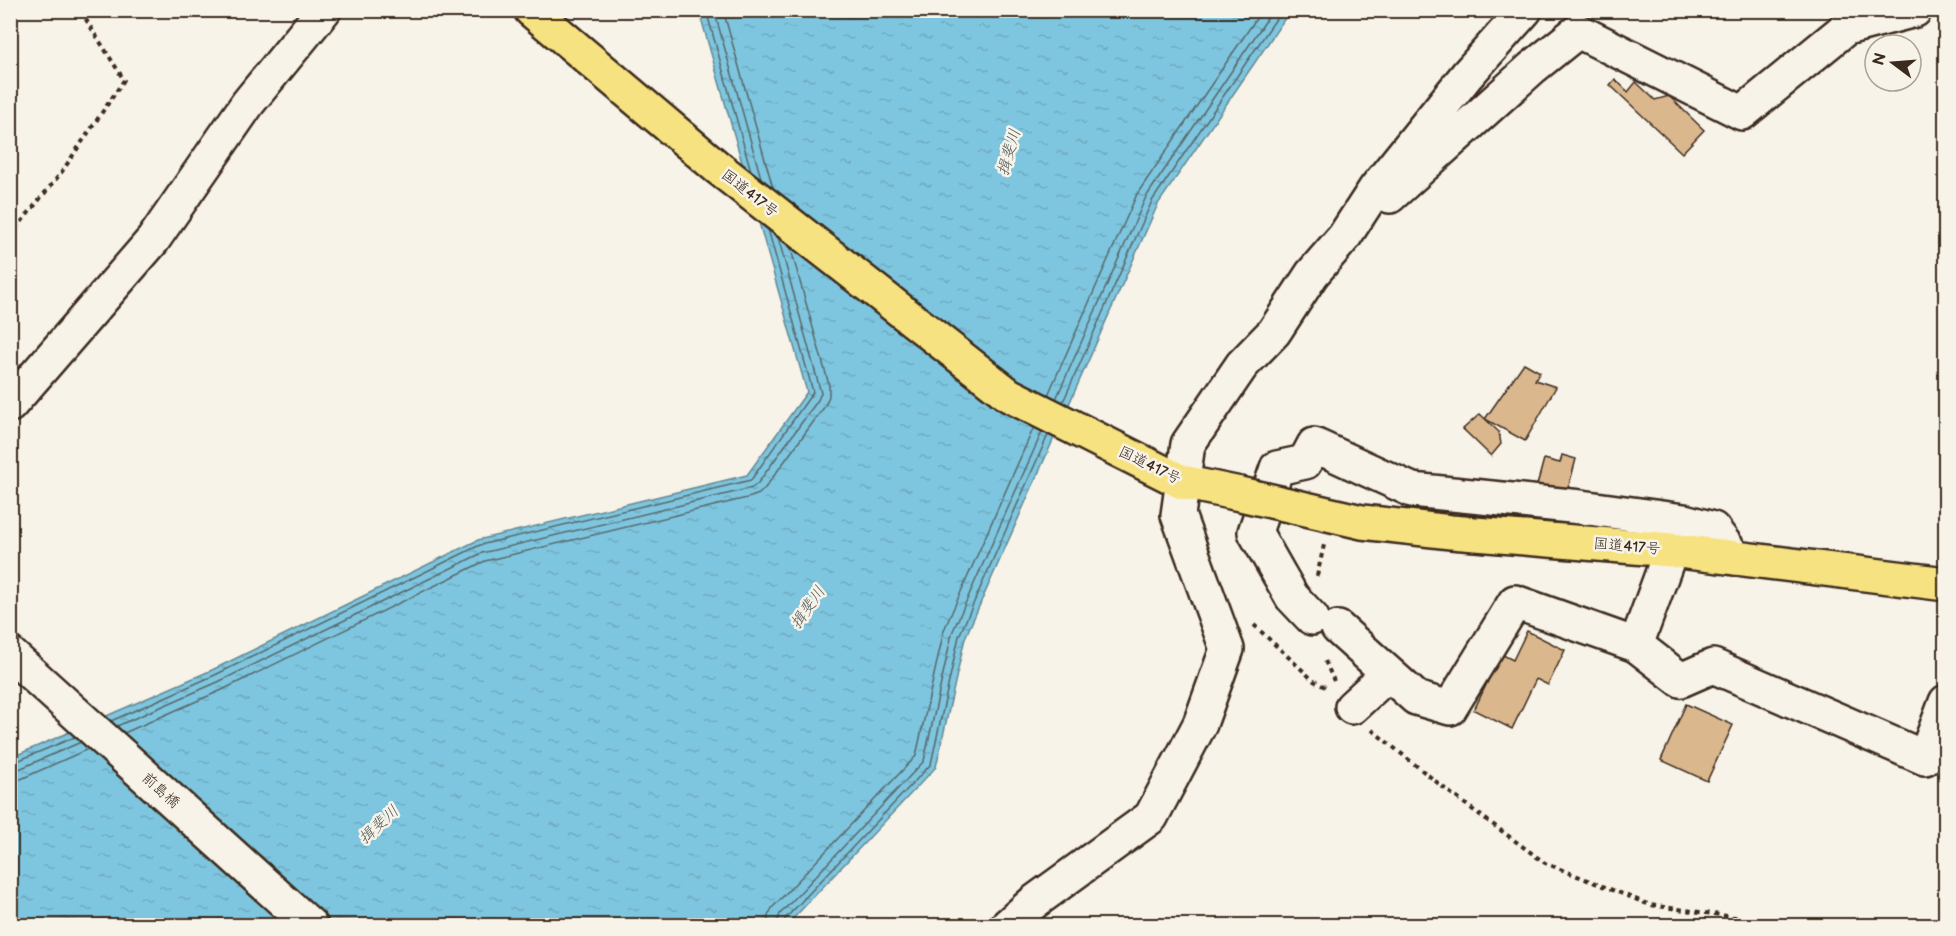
<svg xmlns="http://www.w3.org/2000/svg" width="1956" height="936" viewBox="0 0 1956 936" font-family="'Balsamiq Sans','Klee One',sans-serif">
	<defs>
		<pattern id="water-ripples" width="26" height="14" patternUnits="userSpaceOnUse" patternTransform="scale(1.5)"><rect width="26" height="14" fill="#7ec6df"/><path d="M2 4q2-2 4 0t4 0M15 11q2-2 4 0t4 0" fill="none" stroke="#6eaabf"/></pattern>
	</defs>
	<rect width="100%" height="100%" fill="#f7f3e8"/>
	<filter id="ink" filterUnits="userSpaceOnUse"><feTurbulence type="fractalNoise" baseFrequency=".0167" numOctaves="2"/><feDisplacementMap in="SourceGraphic" scale="12" xChannelSelector="R" yChannelSelector="G"/><feConvolveMatrix kernelMatrix="1 2 1 2 8 2 1 2 1" color-interpolation-filters="sRGB"/></filter>
	<g filter="url(#ink)">
		<!-- water -->
		<polygon fill="url(#water-ripples)" stroke="#638892" stroke-width="1.5" points="699,11 1290,11 1158,204 965,638 936,767 787,925 11,925 10,758 212,670 478,540 747,475 807,392"/>
		<g fill="none" stroke-linecap="round" stroke-linejoin="round">
			<!-- shore -->
			<g stroke="#56686b" stroke-width="1.5">
				<polyline points="706,10 751,171"/>
				<polyline points="714,10 761,178"/>
				<polyline points="723,10 773,188"/>
				<polyline points="1048,395 1137,194 1262,10"/>
				<polyline points="1056,399 1146,197 1273,10"/>
				<polyline points="1063,402 1152,201 1282,10"/>
				<polyline points="111,721 215,675 480,545 751,480 813,392 768,229"/>
				<polyline points="117,726 218,682 482,553 752,488 758,483 818,400 821,393 778,237"/>
				<polyline points="124,733 222,690 485,561 751,497 759,494 765,488 825,406 829,396 829,385 790,246"/>
				<polyline points="10,764 75,737"/>
				<polyline points="10,771 17,770 81,742"/>
				<polyline points="10,780 21,779 88,749"/>
				<polyline points="767,926 768,916 772,908 916,756 944,630 1034,427"/>
				<polyline points="776,926 780,914 924,761 952,633 1042,432"/>
				<polyline points="783,926 785,919 931,764 959,636 1048,435"/>
			</g>
		</g>
		<!-- building -->
		<g fill="#dbb78d" stroke="#3b2a1e" stroke-width="1.5">
			<polygon points="1615,79 1628,92 1636,82 1655,100 1669,96 1704,130 1682,153 1610,85"/>
			<polygon points="1524,363 1540,372 1535,380 1556,387 1525,441 1485,419"/>
			<polygon points="1480,414 1499,432 1501,444 1491,456 1463,429"/>
			<polygon points="1562,455 1576,459 1567,493 1537,485 1544,459 1560,463"/>
			<polygon points="1527,631 1565,650 1548,685 1536,679 1512,729 1474,710 1501,654 1513,660"/>
			<polygon points="1686,704 1733,725 1707,781 1661,760"/>
		</g>
		<g fill="none" stroke-linecap="round" stroke-linejoin="round">
			<!-- minor casing -->
			<g stroke="#3b2a1e" stroke-width="38">
				<g id="minor">
					<polyline points="1390,196 1532,68 1578,31 1742,113 1846,28 1915,10"/>
					<polyline points="10,405 153,240 248,103 324,10"/>
					<polyline points="1671,550 1636,645 1681,680 1713,666 1925,758 1946,702"/>
					<polyline points="1312,618 1292,597 1255,532 1277,468 1305,462 1314,445 1412,490 1581,507 1684,521 1713,529 1735,558"/>
					<polyline points="1338,628 1416,698 1450,708 1515,602 1636,645"/>
					<polyline points="10,654 311,926"/>
					<polyline points="1352,707 1388,674"/>
					<polyline points="1007,926 1034,902 1151,817 1200,724 1227,649 1178,515 1188,444 1242,365 1274,332 1312,274 1344,237 1376,188 1467,75 1525,10"/>
				</g>
			</g>
			<!-- highway casing -->
			<g stroke="#3b2a1e" stroke-width="38">
				<g id="highway">
					<polyline points="531,10 717,167 1009,395 1182,482 1240,494"/>
					<polyline points="1293,506 1362,522 1451,532 1671,550 1946,584"/>
				</g>
			</g>
			<!-- path -->
			<g stroke="#3b2a1e" stroke-width="4" stroke-dasharray="4.5 4.5" stroke-linecap="butt">
				<polyline points="10,236 61,173 124,80 80,10"/>
				<polyline points="1317,576 1324,545"/>
				<polyline points="1254,625 1314,681 1327,688"/>
				<polyline points="1325,661 1334,681"/>
				<polyline points="1372,730 1449,792 1545,863 1650,905 1755,920 1815,926"/>
			</g>
			<!-- minor -->
			<use href="#minor" stroke="#f7f3e8" stroke-width="33"/>
			<!-- highway -->
			<use href="#highway" stroke="#f7e281" stroke-width="33"/>
			<!-- highway-bridge casing -->
			<g stroke="#3b2a1e" stroke-width="38" stroke-linecap="butt">
				<polyline id="highway-bridge" points="1240,494 1293,506"/>
			</g>
			<!-- highway-bridge -->
			<use href="#highway-bridge" stroke="#f7e281" stroke-width="33"/>
		</g>
	</g>
	<g text-anchor="middle" stroke-width="5" stroke-linejoin="round" paint-order="stroke">
		<!-- street labels -->
		<g font-size="15" fill="#3b2a1e" stroke="#f7f3e8">
			<text transform="translate(750 193) rotate(38)" y="5">国道417号</text>
			<text transform="translate(1150 465) rotate(26)" y="5">国道417号</text>
			<text transform="translate(1627 546) rotate(5)" y="5">国道417号</text>
			<text transform="translate(161 790) rotate(42)" y="5">前島橋</text>
		</g>
		<!-- water labels -->
		<g font-size="16" font-style="italic" fill="#4f5958" stroke="#f7f3e8">
			<text transform="translate(1008 152) rotate(-74)" y="6">揖斐川</text>
			<text transform="translate(807 607) rotate(-55)" y="6">揖斐川</text>
			<text transform="translate(378 824) rotate(-43)" y="6">揖斐川</text>
		</g>
	</g>
	<!-- margin -->
	<rect width="1956" height="936" fill="none" stroke="#f7f3e8" stroke-width="36"/>
	<rect x="18" y="18" width="1920" height="900" fill="none" stroke="#3b2a1e" stroke-width="2" filter="url(#ink)"/>
	<!-- north arrow -->
	<g transform="translate(1893 63) rotate(286)"><circle r="28" fill="#f7f3e8" stroke="#aca397" stroke-width="1.5"/>
	<path d="M0-4.5L10 22L0 15L-10 22Z" fill="#3b2a1e"/>
	<text y="-9" font-size="16" font-weight="bold" text-anchor="middle" fill="#3b2a1e">N</text>
	</g>
</svg>
